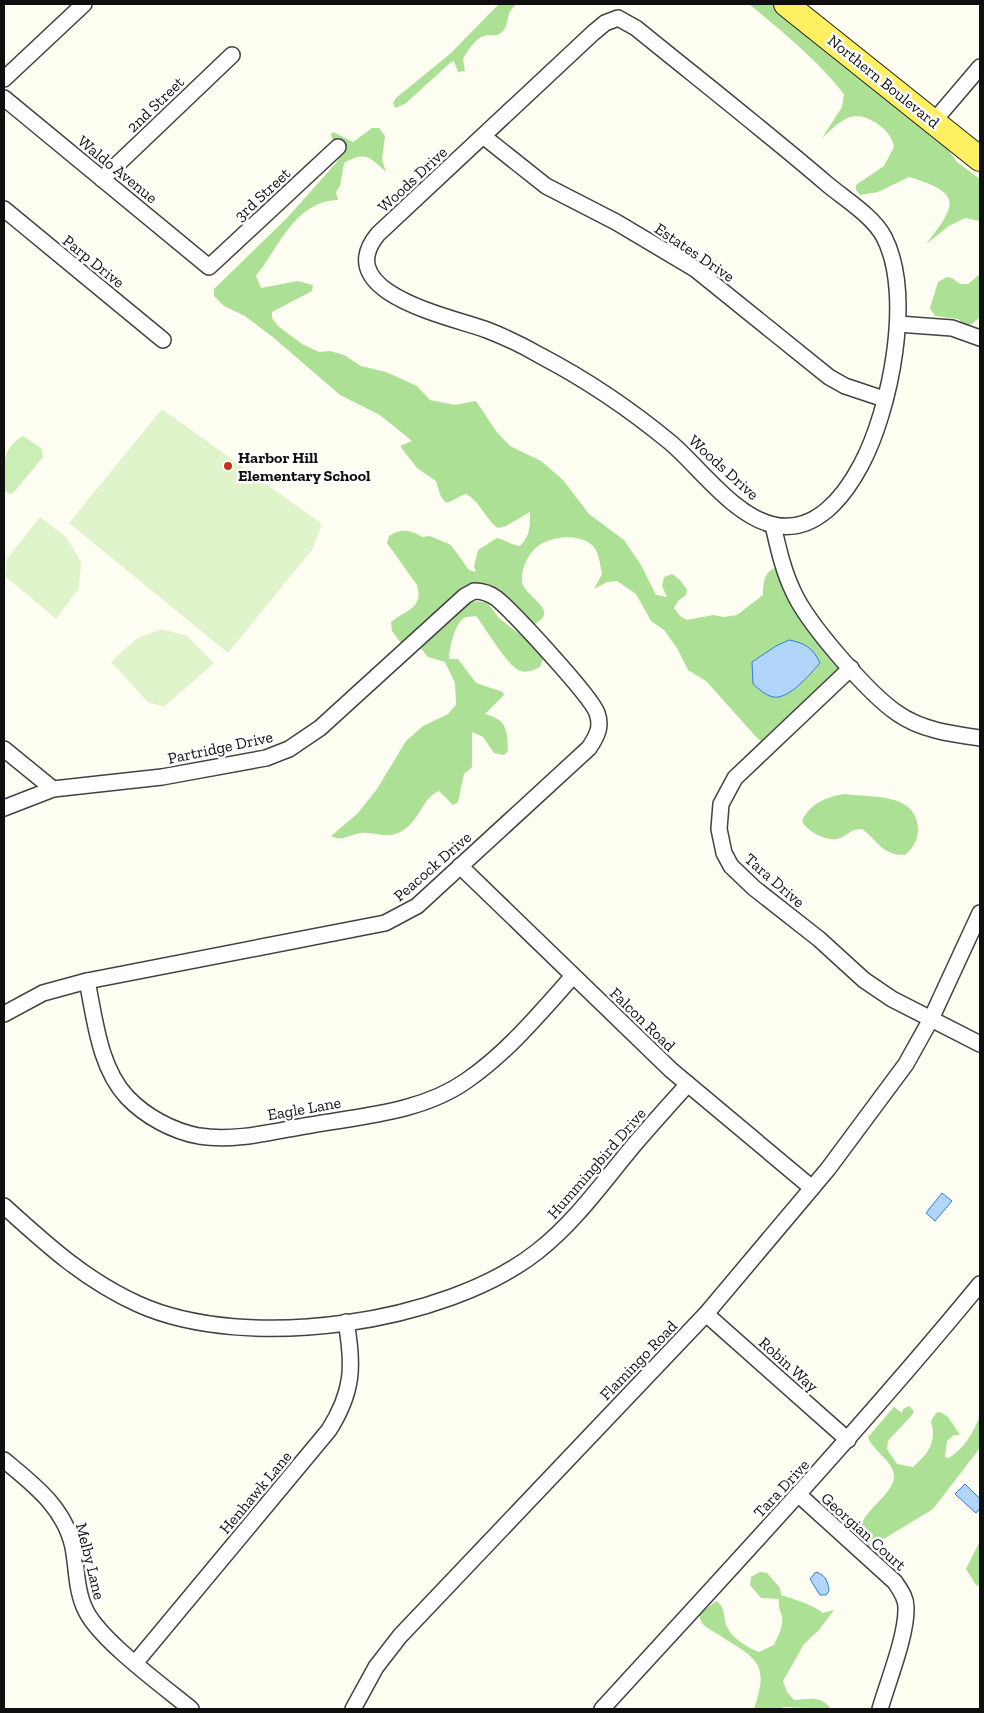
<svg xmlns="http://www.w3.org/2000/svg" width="984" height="1713" viewBox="0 0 984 1713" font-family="'Zilla Slab',serif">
	<rect width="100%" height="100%" fill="#fffef2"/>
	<!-- green -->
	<path fill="#cbeeb7" d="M23,436L41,448L43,457L14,492L10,494L4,491C4,469 0,449 23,436Z"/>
	<!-- forest -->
	<g fill="#ace095">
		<path d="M499,4H517C504,14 511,20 503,31C497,38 491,34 484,36C474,39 468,51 463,59L465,71L458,72L454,61L450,63L405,104L395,108L393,103L396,98L451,53Z"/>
		<path d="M749,4H775L840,63L941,140L957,162L980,179V221L965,218L949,226L926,244C957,205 963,193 909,177L878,192L860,195L856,190V185L884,166L894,147C892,137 887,131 879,125C853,106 842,120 822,138L842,107L844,94C817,60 783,32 749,4Z"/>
		<path d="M372,128H379L385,136L382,159L386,172C369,157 366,151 344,163L340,186L336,192L338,200C295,201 279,247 256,276L261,288L298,281L313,285L312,291L272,312V318L278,326L302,344L319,352L330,351L344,355L361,366L386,372L417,386L430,400L455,405L476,401L496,431L510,446L541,461L563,480L589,514L624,540L641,565L656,595L667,597L662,586L664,577L672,574L680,580L687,590L686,595L678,601L674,608L680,616L687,620L713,615L724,617L737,615L763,595C763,584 764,572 775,568L780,572L817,628L851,668L770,746L758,739L706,681L688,670L677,648L664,630L651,621L636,594L617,581L607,582L594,589L602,574C600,564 599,552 592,545C578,532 543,536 532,552C526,559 521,571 522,581C523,597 563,610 533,625C514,617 514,590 488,589L484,593C465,595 450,592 446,615L450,622L453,620L456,604L462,601L487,602L499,618L541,651L544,657L540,667C534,670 527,673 521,671C509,669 485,627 476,616C473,617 467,616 464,618C455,623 449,649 449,659H458L476,683L503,692L504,695L485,714C507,720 507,729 508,751L504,755L494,753L483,737L472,732V767L464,774L458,802L453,805L439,791C420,799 419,827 395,834C384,838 373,831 360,833C349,835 341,842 331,836L357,814L377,789L406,741L423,726L448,714L456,705L455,683L445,662L428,657L419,646L426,636L410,643L400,642L392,631L391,622C405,610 424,609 417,585L387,543L389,536C401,528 411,530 422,537L430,536L451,545L469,570L476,572L474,566L478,550L497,538C506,540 511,545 520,546C531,535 530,525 530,512L506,526L498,528C485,519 481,502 466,494C458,496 454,501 446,503L441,497L436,481L417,468L400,446L412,441L380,415L340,395L274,338L245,316L224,306L214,296V289L287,218L336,163L342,154C341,145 331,143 331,134L333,132L353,142Z"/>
		<polygon points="980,274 980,317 972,324 966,326 958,319 935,316 930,308 938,282 947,277 952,278 960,284 968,284"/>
		<path d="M845,794C871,798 916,792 918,828C918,840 914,847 905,855C882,855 879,842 862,829C851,829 849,834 840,838C829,843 807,832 802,821C809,804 828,796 845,794Z"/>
		<path d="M909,1406L914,1411L912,1415L888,1441L887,1449L897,1464L913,1467C929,1453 937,1442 931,1421L936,1413L940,1412L948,1417L960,1435H954L947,1441L945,1457L949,1458C964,1449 973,1433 980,1416V1448L933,1509L882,1540L868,1546L864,1545C845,1517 896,1498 894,1475C892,1460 872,1450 868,1437L894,1407L902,1413L903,1409Z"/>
		<polygon points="980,1541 980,1586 976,1585 966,1569"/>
		<path d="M760,1572L767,1573L780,1588L781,1595C796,1600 811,1604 823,1613L834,1610L819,1630L804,1644L783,1681L787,1692L794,1700C809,1699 821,1695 831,1709L783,1707L782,1709H754C771,1660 754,1658 716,1633C706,1627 701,1626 699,1614L716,1601C726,1607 723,1618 727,1627C732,1638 748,1648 759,1652L774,1645C778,1636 784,1626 782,1616C780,1609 778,1607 779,1599L761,1598L750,1585L751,1577Z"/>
	</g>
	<!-- pitch -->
	<g fill="#dff4ca">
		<polygon points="162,409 322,524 312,550 228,653 69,523"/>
		<polygon points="40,517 67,538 81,562 79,588 56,619 5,576 7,559"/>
		<polygon points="161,629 187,636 214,663 164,707 148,702 111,662 136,639"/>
	</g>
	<!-- water -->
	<g fill="#b2d5fb" stroke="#327dd9">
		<path d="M789,640C805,643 813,648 820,663C810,674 789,700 773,697C765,695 759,689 753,684L752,662L776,646Z"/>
		<polygon points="942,1193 952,1201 935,1221 926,1213"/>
		<polygon points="965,1484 980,1499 980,1508 976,1513 955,1494"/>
		<path d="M816,1572C826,1575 828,1582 829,1591L826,1595H820L810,1579Z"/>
	</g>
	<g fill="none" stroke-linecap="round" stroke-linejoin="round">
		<!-- street casing -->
		<g stroke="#424242" stroke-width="18">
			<g id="street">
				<path d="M618,18L636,28C700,80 765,131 827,184C846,200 873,216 884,237C914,295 890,411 861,465C844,497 815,534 774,525C735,517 700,468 671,443C631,410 587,380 541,356C524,346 505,337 487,330C452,317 329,293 378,234L593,33L605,23Z"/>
				<polyline points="4,79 84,4"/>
				<polyline points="4,98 209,267 338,147"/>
				<polyline points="934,121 980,67"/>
				<polyline points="483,136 546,186 616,222 695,269 829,377 845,386 884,399"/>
				<polyline points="102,179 232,55"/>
				<polyline points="4,209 163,340"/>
				<polyline points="898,324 952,328 980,338"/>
				<path d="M773,525C778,547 783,570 793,591C807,623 868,693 897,713C921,730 951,734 980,738"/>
				<polyline points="851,668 735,778 721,804 719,829 724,853 731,866 754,888 819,939 864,980 892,999 980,1044"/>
				<polyline points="4,749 53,789"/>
				<path d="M4,808L53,789L162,777L266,758L289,749L320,728L465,596L474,591C483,591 489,593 496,598C512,611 591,696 597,713C602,727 597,736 589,748L417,906L385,923L87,981L43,993L4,1014"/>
				<polyline points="460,866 671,1070 812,1188"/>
				<path d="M87,981C95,1019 99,1067 127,1097C145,1116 172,1131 199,1136C236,1142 274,1131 311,1125C362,1116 422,1112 466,1081C507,1053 540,1013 573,976"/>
				<path d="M4,1206C47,1245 85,1280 138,1304C246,1353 446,1324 538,1251C576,1221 603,1182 634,1145C651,1125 670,1104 688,1084"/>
				<polyline points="706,1314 848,1440"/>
				<path d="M4,1460C34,1485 64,1507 73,1547C77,1568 76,1592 86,1611C101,1641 163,1686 191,1709"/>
				<path d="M799,1495L895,1582C900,1590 906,1597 906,1607C907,1635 888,1681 880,1709"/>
				<path d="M136,1662L329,1430C353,1392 354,1366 346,1322"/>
				<polyline points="353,1709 376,1667 400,1636 706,1314 828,1169 906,1064 931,1019 980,913"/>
				<path d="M602,1709C730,1569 859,1431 980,1284"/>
			</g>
		</g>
		<!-- primary casing -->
		<g stroke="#202020" stroke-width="26">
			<polyline id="primary" points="786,4 980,159"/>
		</g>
		<!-- street -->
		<use href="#street" stroke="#fff" stroke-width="15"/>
		<!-- primary -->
		<use href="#primary" stroke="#fff062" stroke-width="24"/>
	</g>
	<!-- markers -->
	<circle fill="#cd2c1a" stroke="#fff" stroke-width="2" cx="228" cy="466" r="5"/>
	<g text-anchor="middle" stroke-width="5" stroke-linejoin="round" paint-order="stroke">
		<!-- street labels -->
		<g font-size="16" fill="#0f0f0f" stroke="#fff">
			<text transform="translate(884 81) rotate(39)" y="6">Northern Boulevard</text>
			<text transform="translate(155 104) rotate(-44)" y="6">2nd Street</text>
			<text transform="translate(118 169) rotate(39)" y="6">Waldo Avenue</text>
			<text transform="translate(412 179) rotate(-43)" y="6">Woods Drive</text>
			<text transform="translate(262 194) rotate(-43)" y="6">3rd Street</text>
			<text transform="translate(695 252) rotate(34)" y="6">Estates Drive</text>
			<text transform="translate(94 261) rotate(39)" y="6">Parp Drive</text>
			<text transform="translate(724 467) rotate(42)" y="6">Woods Drive</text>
			<text transform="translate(220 747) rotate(-12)" y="6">Partridge Drive</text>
			<text transform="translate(432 866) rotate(-41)" y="6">Peacock Drive</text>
			<text transform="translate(775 880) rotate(41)" y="6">Tara Drive</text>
			<text transform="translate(643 1019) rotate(44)" y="6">Falcon Road</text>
			<text transform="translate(304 1108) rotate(-10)" y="6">Eagle Lane</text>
			<text transform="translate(596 1163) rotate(-49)" y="6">Hummingbird Drive</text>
			<text transform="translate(638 1360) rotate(-46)" y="6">Flamingo Road</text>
			<text transform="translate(789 1364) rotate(42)" y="6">Robin Way</text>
			<text transform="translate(781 1488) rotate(-47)" y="6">Tara Drive</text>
			<text transform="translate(255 1492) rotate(-50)" y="6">Henhawk Lane</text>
			<text transform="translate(864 1531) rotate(42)" y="6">Georgian Court</text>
			<text transform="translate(91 1561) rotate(76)" y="6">Melby Lane</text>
		</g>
		<!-- poi labels -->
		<g font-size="16" font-weight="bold" fill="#0f0f0f" stroke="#fff" text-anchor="start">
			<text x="238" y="463">Harbor Hill<tspan x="238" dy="18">Elementary School</tspan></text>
		</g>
	</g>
	<!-- border -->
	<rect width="984" height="1713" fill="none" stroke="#0f0f0f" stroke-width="10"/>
</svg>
